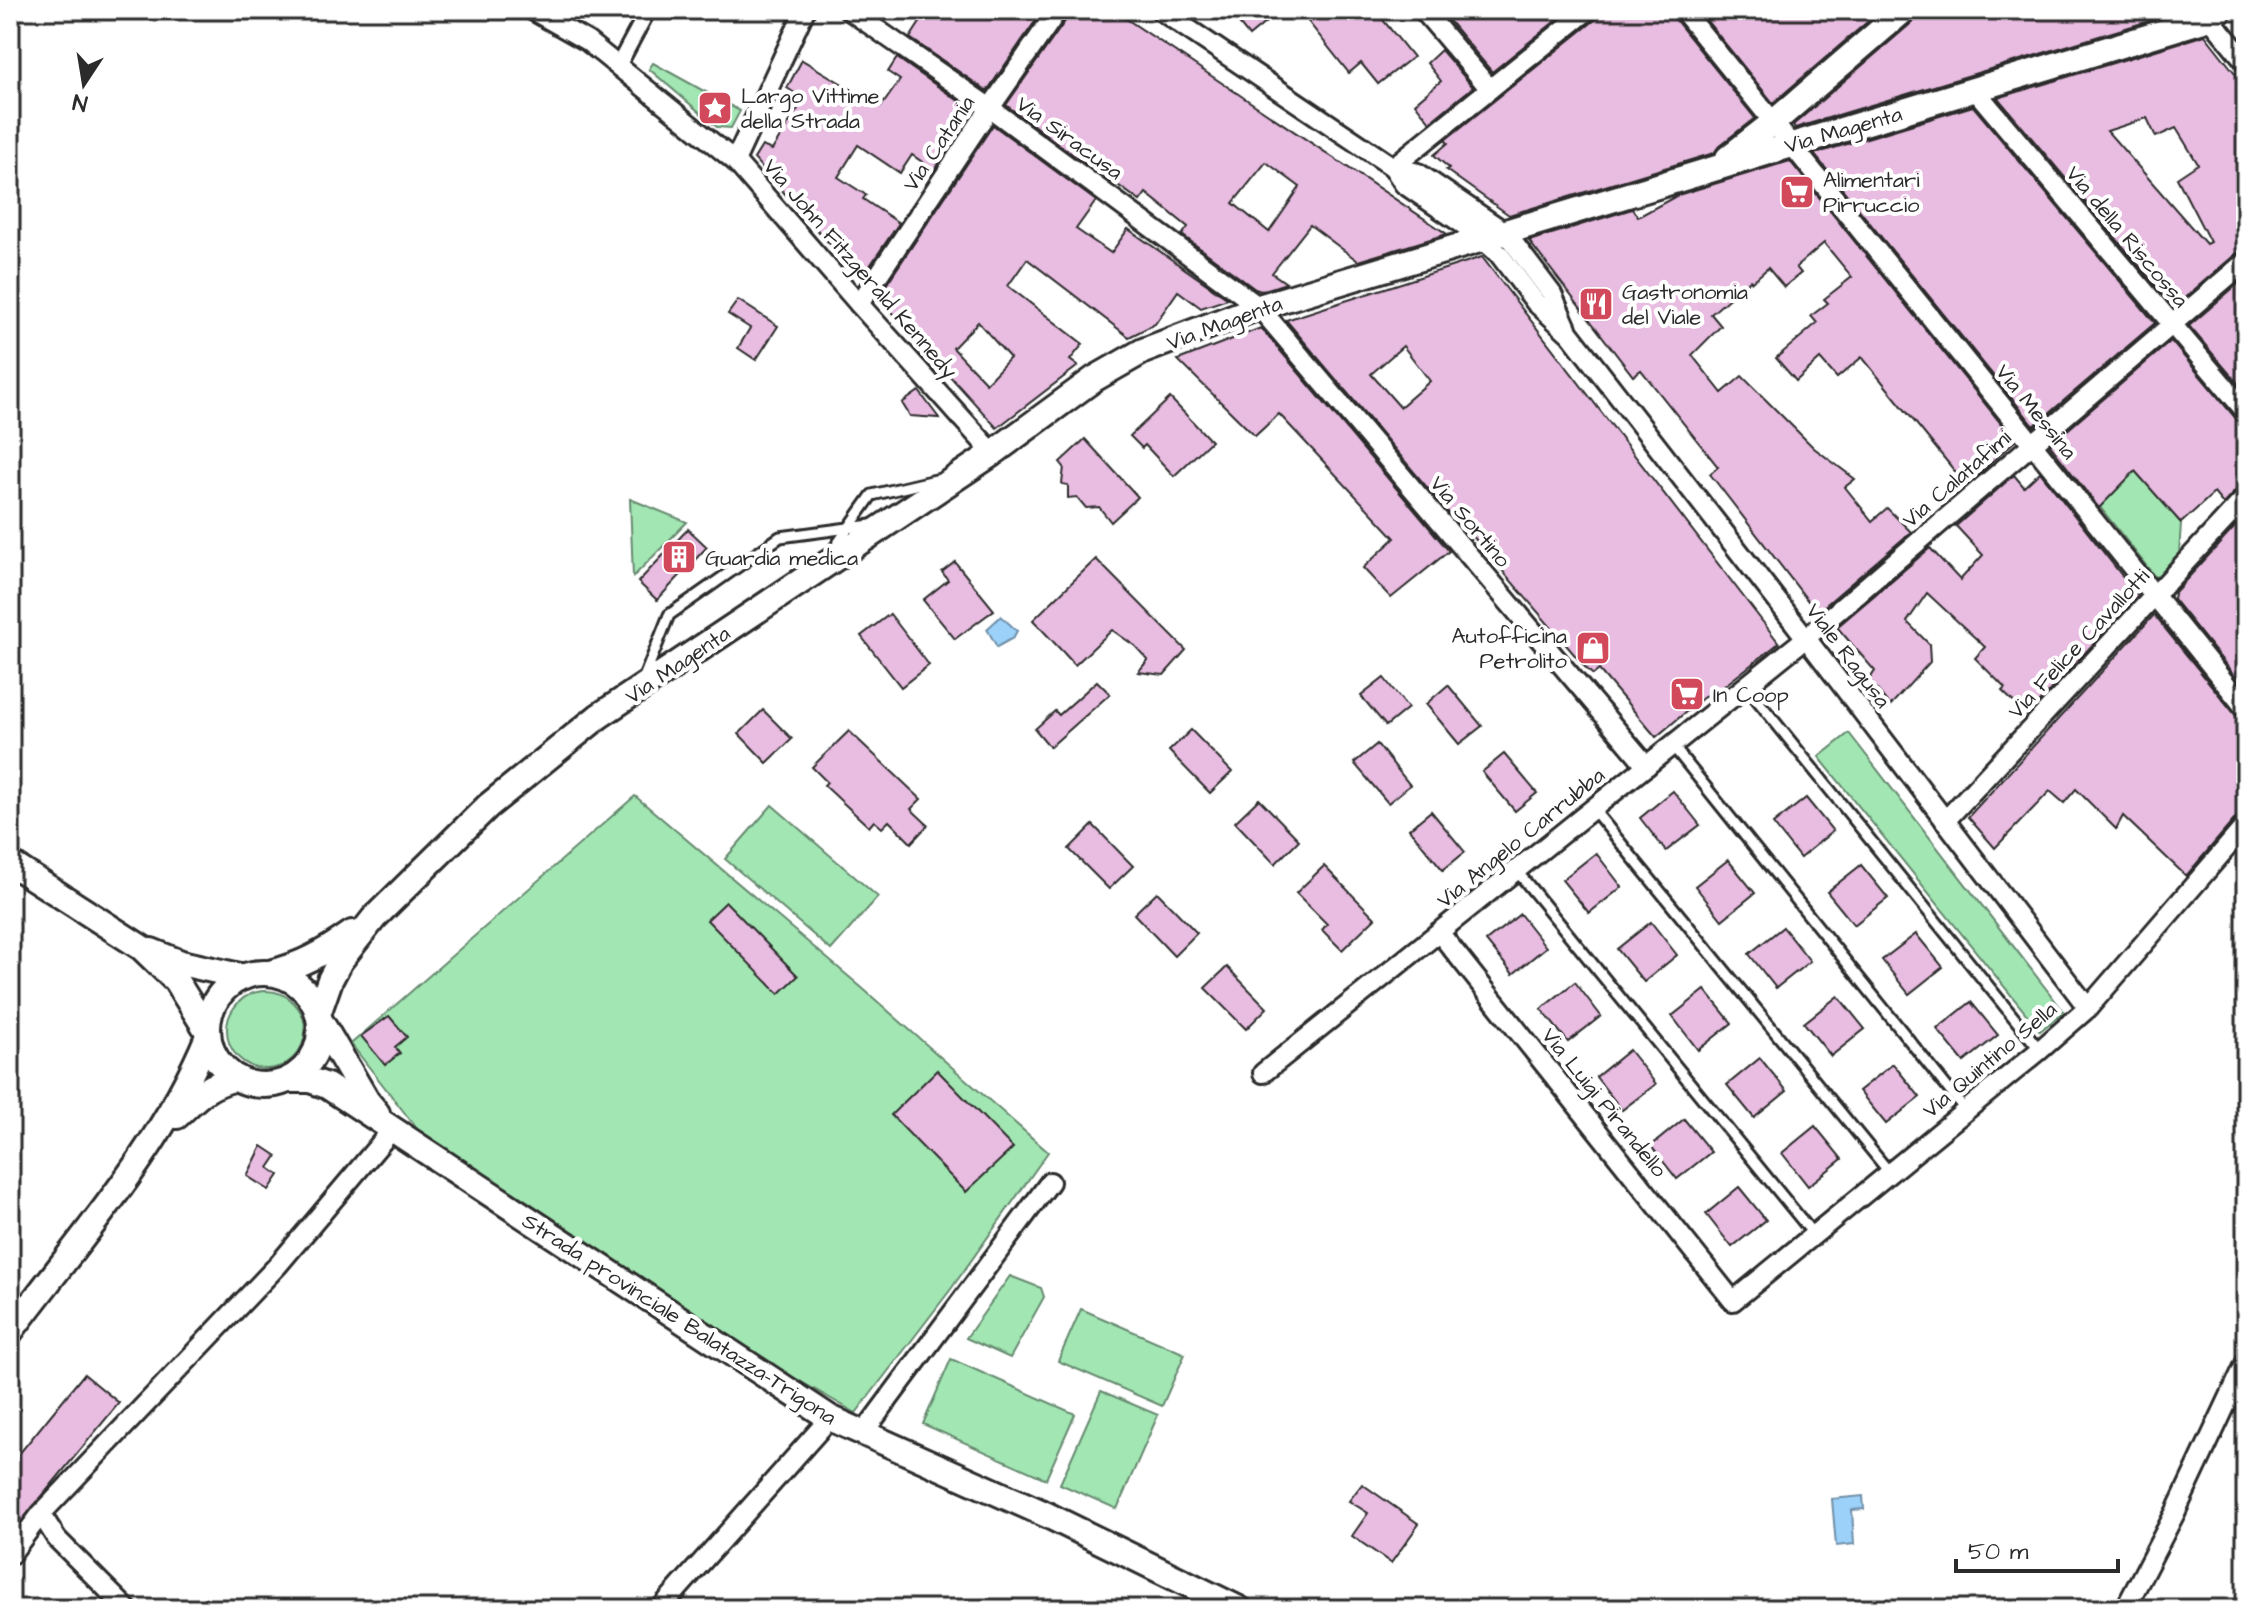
<svg xmlns="http://www.w3.org/2000/svg" width="2256" height="1619" viewBox="0 0 2256 1619" font-family="'Architects Daughter',sans-serif">
	<rect width="100%" height="100%" fill="#fff"/>
	<filter id="ink" filterUnits="userSpaceOnUse"><feTurbulence type="fractalNoise" baseFrequency=".0125" numOctaves="2"/><feDisplacementMap in="SourceGraphic" scale="16" xChannelSelector="R" yChannelSelector="G"/><feConvolveMatrix kernelMatrix="1 2 1 2 8 2 1 2 1" color-interpolation-filters="sRGB"/></filter>
	<g filter="url(#ink)">
		<!-- green -->
		<g fill="#a2e7b3" stroke="#66896f" stroke-width="2">
			<polygon points="653,63 740,111 731,128 717,127 649,69"/>
			<polygon points="2135,471 2181,523 2179,554 2156,578 2100,507"/>
			<polygon points="630,499 687,522 633,577"/>
			<polygon points="1849,733 2064,1012 2040,1031 1819,757"/>
			<polygon points="635,796 861,987 1048,1152 951,1289 856,1413 770,1364 429,1144 351,1044"/>
			<polygon points="772,805 878,897 831,950 725,859"/>
			<circle cx="266" cy="1030" r="39"/>
			<polygon points="1010,1276 1041,1288 1044,1297 1010,1358 966,1338"/>
			<polygon points="1081,1309 1185,1354 1162,1406 1058,1361"/>
			<polygon points="951,1359 1075,1414 1046,1479 923,1424"/>
			<polygon points="1101,1391 1158,1415 1117,1509 1060,1484"/>
		</g>
		<!-- water -->
		<g fill="#9cd1fa" stroke="#6f8fa7" stroke-width="2">
			<polygon points="1001,616 1017,631 1013,638 997,647 987,629"/>
			<polygon points="1863,1496 1864,1509 1852,1510 1854,1544 1836,1546 1832,1499"/>
		</g>
		<!-- building -->
		<g fill="#e9bce1" stroke="#2b2b2b" stroke-width="2" fill-rule="evenodd">
			<polygon points="928,10 1043,10 987,91 910,38"/>
			<path d="M1070,10H1113L1447,234L1358,261L1310,225L1272,273L1286,283L1261,291L1255,289L1182,235L1188,227L1146,193L1140,201L1111,180L1110,182L1006,105L1068,17ZM1266,162L1300,187L1269,232L1233,203Z"/>
			<polygon points="1228,10 1256,10 1266,22 1249,36"/>
			<polygon points="1299,10 1375,10 1413,57 1378,84 1361,63 1349,73"/>
			<polygon points="1440,10 1569,10 1492,72"/>
			<polygon points="1600,10 1671,10 1674,18 1755,118 1719,146 1714,153 1509,215 1446,170 1449,168 1434,155 1448,143 1445,140 1596,19"/>
			<polygon points="1698,10 1881,10 1773,103"/>
			<polygon points="1919,10 2181,10 2182,11 1795,128 1793,125 1914,21"/>
			<path d="M2205,35L2246,87V249L2238,252L2174,307L1998,98ZM2147,118L2156,137L2176,128L2198,164L2177,178L2210,242L2206,244L2107,131Z"/>
			<polygon points="1441,50 1473,87 1430,122 1415,103 1441,81 1427,63"/>
			<polygon points="897,58 973,111 934,170 912,155 900,173 858,145 838,177 866,195 863,199 899,223 861,279 754,159 762,146 772,150 804,99 787,88 802,60 881,107 900,80 888,72"/>
			<polygon points="1973,106 2155,323 2034,426 1814,154"/>
			<path d="M993,125L1096,201L1076,229L1111,253L1128,229L1228,299L1201,308L1178,291L1155,324L1129,337L1027,259L1008,286L1083,344L1070,360L1078,366L997,428L878,297ZM978,322L1010,358L986,383L953,348Z"/>
			<polygon points="1790,161 2015,441 1966,485 1862,357 1837,378 1820,359 1796,381 1776,358 1817,323 1811,316 1828,303 1824,299 1852,277 1824,243 1796,267 1801,273 1784,287 1768,268 1752,282 1750,280 1711,314 1721,326 1692,355 1722,393 1742,376 1814,448 1855,479 1845,487 1872,521 1887,508 1911,532 1821,609 1819,607 1815,610 1710,474 1718,467 1641,370 1633,376 1529,241 1632,209 1638,217 1678,195"/>
			<path d="M1482,257L1779,643L1714,694L1711,691L1656,737L1599,670L1593,675L1585,667L1471,534L1468,536L1286,320ZM1403,346L1430,381L1400,407L1371,374Z"/>
			<polygon points="2246,277 2246,393 2189,326"/>
			<polygon points="738,300 778,326 756,360 738,348 750,328 728,314"/>
			<polygon points="1261,328 1449,551 1391,598 1363,568 1395,538 1279,414 1255,436 1178,360"/>
			<polygon points="2171,341 2237,420 2246,424 2246,485 2237,489 2223,504 2214,493 2181,523 2135,471 2099,508 2050,445"/>
			<polygon points="919,391 927,402 939,418 910,416 902,403"/>
			<polygon points="1170,398 1211,441 1174,476 1145,445 1142,448 1130,436"/>
			<polygon points="1085,439 1138,497 1111,522 1099,507 1086,508 1077,497 1068,498 1068,485 1062,484 1064,467 1060,462"/>
			<polygon points="2040,472 2138,596 2027,715 2002,691 2005,688 1975,658 1985,647 1927,593 1907,622 1929,644 1930,662 1890,706 1869,680 1875,671 1837,627 1930,548 1960,580 1983,555 1956,526 2014,475 2024,487"/>
			<polygon points="2246,515 2246,690 2173,599 2174,593"/>
			<polygon points="688,529 707,547 657,600 638,582"/>
			<polygon points="1096,559 1186,650 1164,675 1138,672 1148,660 1135,646 1112,630 1075,665 1033,620"/>
			<polygon points="955,562 994,610 955,639 923,600 948,580 942,572"/>
			<polygon points="890,614 929,665 901,687 861,636"/>
			<polygon points="2154,615 2237,717 2246,721 2246,806 2186,876 2123,816 2116,829 2076,789 2064,803 2050,791 1995,848 1968,817"/>
			<polygon points="1384,678 1408,708 1386,726 1361,696"/>
			<polygon points="1097,681 1110,694 1050,747 1035,729 1055,711 1059,715"/>
			<polygon points="1448,685 1482,726 1459,744 1426,704"/>
			<polygon points="763,710 792,739 767,763 739,734"/>
			<polygon points="1191,730 1232,772 1210,793 1169,751"/>
			<polygon points="849,731 921,799 911,809 928,825 911,843 889,821 882,828 874,821 869,827 824,785 827,782 812,767"/>
			<polygon points="1377,744 1410,785 1388,803 1354,763"/>
			<polygon points="1504,754 1537,793 1515,811 1482,772"/>
			<polygon points="1673,791 1700,825 1666,851 1640,818"/>
			<polygon points="1806,798 1833,831 1800,858 1773,824"/>
			<polygon points="1259,799 1299,840 1275,864 1235,822"/>
			<polygon points="1431,811 1465,852 1443,870 1409,829"/>
			<polygon points="1093,825 1133,866 1109,889 1069,849"/>
			<polygon points="1596,853 1622,887 1589,913 1562,880"/>
			<polygon points="1728,860 1755,893 1722,920 1695,886"/>
			<polygon points="1861,865 1888,898 1854,925 1827,892"/>
			<polygon points="1324,866 1375,918 1342,950 1322,930 1327,924 1296,893"/>
			<polygon points="1157,892 1197,933 1174,956 1134,914"/>
			<polygon points="726,902 798,976 779,994 707,920"/>
			<polygon points="1520,914 1546,947 1513,974 1486,941"/>
			<polygon points="1651,922 1677,955 1644,982 1617,949"/>
			<polygon points="1783,927 1810,961 1776,988 1749,954"/>
			<polygon points="1916,934 1943,967 1909,994 1882,960"/>
			<polygon points="1227,967 1267,1008 1246,1029 1205,988"/>
			<polygon points="1575,982 1601,1016 1568,1042 1541,1009"/>
			<polygon points="1705,990 1732,1023 1698,1050 1672,1016"/>
			<polygon points="1838,996 1865,1029 1831,1056 1804,1023"/>
			<polygon points="1971,1002 1998,1035 1964,1062 1937,1029"/>
			<polygon points="389,1016 407,1037 395,1047 400,1053 385,1065 361,1036"/>
			<polygon points="1629,1050 1656,1084 1622,1110 1596,1077"/>
			<polygon points="1760,1058 1787,1091 1754,1118 1727,1085"/>
			<polygon points="1893,1064 1920,1097 1886,1124 1859,1091"/>
			<polygon points="937,1070 1013,1148 966,1192 891,1115"/>
			<polygon points="1684,1119 1711,1152 1677,1179 1651,1146"/>
			<polygon points="1815,1126 1842,1159 1808,1186 1782,1153"/>
			<polygon points="262,1146 277,1156 269,1168 279,1175 269,1190 247,1176"/>
			<polygon points="1739,1187 1766,1220 1732,1247 1706,1214"/>
			<polygon points="84,1374 119,1403 10,1535 10,1465"/>
			<polygon points="1362,1484 1419,1524 1391,1563 1352,1536 1368,1513 1349,1501"/>
		</g>
		<g fill="none" stroke-linecap="round" stroke-linejoin="round">
			<!-- service casing -->
			<g stroke="#2b2b2b" stroke-width="15">
				<g id="service">
					<polyline points="833,550 872,495 940,479"/>
					<polyline points="643,680 669,615 780,537 871,525"/>
					<polyline points="1746,686 2040,1050"/>
					<polyline points="1672,745 1966,1111"/>
					<polyline points="1593,809 1890,1173"/>
					<polyline points="1516,870 1814,1235"/>
				</g>
			</g>
			<!-- pedestrian casing -->
			<g stroke="#2b2b2b" stroke-width="20">
				<polyline id="pedestrian" points="618,66 648,10"/>
			</g>
			<!-- minor casing -->
			<g stroke="#2b2b2b" stroke-width="24">
				<g id="minor">
					<polyline points="532,10 587,41 735,161 859,304 993,453"/>
					<polyline points="849,10 990,108 1259,307 1647,766"/>
					<polyline points="1160,10 1393,167 1418,173 1506,233 1552,294 1567,328"/>
					<polyline points="1423,10 1490,89"/>
					<polyline points="1683,10 2246,709"/>
					<polyline points="2203,10 2246,62"/>
					<polyline points="1975,90 2246,412"/>
					<polyline points="735,161 805,10"/>
					<polyline points="1393,167 1404,184 1470,229 1499,254 1536,303 1570,334 1806,638 2088,1008"/>
					<polyline points="1393,167 1588,10"/>
					<polyline points="859,304 990,108 1058,10"/>
					<polyline points="1945,821 2246,497"/>
					<polyline points="1439,932 1733,1301 2040,1050 2088,1008 2246,825"/>
					<polyline points="1263,1073 1806,638 2246,261"/>
					<polyline points="864,1432 1050,1182"/>
					<polyline points="41,1514 57,1539 127,1609"/>
					<polyline points="10,1555 41,1514 278,1265 391,1131"/>
					<polyline points="660,1609 830,1418"/>
					<polyline points="2125,1609 2175,1513 2246,1362"/>
				</g>
			</g>
			<!-- tertiary casing -->
			<g stroke="#2b2b2b" stroke-width="30">
				<g id="tertiary">
					<polyline points="1728,158 1774,122 1904,10"/>
					<polyline points="10,863 142,948 176,981 208,1032"/>
					<polyline points="151,951 181,963 244,977"/>
					<path d="M270,973C302,965 325,952 352,933"/>
					<circle cx="264" cy="1029" r="56"/>
					<polyline points="318,1014 330,980 340,961 374,918 488,806 599,716 993,453 1094,379 1143,351 1259,307 2210,18 2219,10"/>
					<polyline points="321,1022 367,1101 377,1113"/>
					<polyline points="289,1080 310,1080 327,1086 830,1418 1047,1515 1239,1609"/>
					<path d="M177,1116C198,1096 207,1085 237,1078"/>
					<path d="M10,1332C81,1237 163,1146 208,1036"/>
				</g>
			</g>
			<!-- service -->
			<use href="#service" stroke="#fff" stroke-width="9"/>
			<!-- pedestrian -->
			<use href="#pedestrian" stroke="#fff" stroke-width="14"/>
			<!-- minor -->
			<use href="#minor" stroke="#fff" stroke-width="18"/>
			<!-- tertiary -->
			<use href="#tertiary" stroke="#fff" stroke-width="24"/>
		</g>
	</g>
	<!-- icons -->
	<defs>
		<g id="sight-square" transform="scale(1.8)"><rect x="-9" y="-9" width="18" height="18" rx="4" fill="#d1495b" stroke="#fff"/><path d="M0-6L1.8-2.2L6-1.7L2.9 1.2L3.7 5.4L0 3.3L-3.7 5.4L-2.9 1.2L-6-1.7L-1.8-2.2Z" fill="#fff"/></g>
		<g id="supermarket-square" transform="scale(1.8)"><rect x="-9" y="-9" width="18" height="18" rx="4" fill="#d1495b" stroke="#fff"/><path d="M-6-5.5h2.5l.6 2H6L4.5 2H-2.5L-4.4-4H-6ZM-1.5 3.2a1.3 1.3 0 1 0 .1 0ZM3 3.2a1.3 1.3 0 1 0 .1 0Z" fill="#fff"/></g>
		<g id="restaurant-square" transform="scale(1.8)"><rect x="-9" y="-9" width="18" height="18" rx="4" fill="#d1495b" stroke="#fff"/><path d="M-5-6h1v4h1v-4h1v4h1v-4h1v5L-1.5 .5V6h-2V.5L-5-1ZM5-6V6H3V1.5H1.5Q1.5-4 5-6Z" fill="#fff"/></g>
		<g id="building-square" transform="scale(1.8)"><rect x="-9" y="-9" width="18" height="18" rx="4" fill="#d1495b" stroke="#fff"/><path d="M-4-6H4V6H1V3H-1V6H-4ZM-2.5-4.3h1.7v1.8h-1.7ZM.8-4.3h1.7v1.8H.8ZM-2.5-1h1.7V.8h-1.7ZM.8-1h1.7V.8H.8Z" fill="#fff"/></g>
		<g id="shop-square" transform="scale(1.8)"><rect x="-9" y="-9" width="18" height="18" rx="4" fill="#d1495b" stroke="#fff"/><path d="M-5-2.5h2.3a2.7 3.5 0 0 1 5.4 0H5L5.5 6h-11ZM-1.5-2.5h3a1.5 2.3 0 0 0-3 0Z" fill="#fff"/></g>
	</defs>
	<g fill-rule="evenodd">
		<use href="#sight-square" x="715" y="108"/>
		<use href="#supermarket-square" x="1797" y="192"/>
		<use href="#restaurant-square" x="1596" y="304"/>
		<use href="#building-square" x="679" y="557"/>
		<use href="#shop-square" x="1593" y="648"/>
		<use href="#supermarket-square" x="1687" y="694"/>
	</g>
	<g text-anchor="middle" stroke-width="8" stroke-linejoin="round" paint-order="stroke">
		<!-- poi labels -->
		<g font-size="22" fill="#2b2b2b" stroke="#fff" text-anchor="start">
			<text x="741" y="103">Largo Vittime<tspan x="741" dy="25">della Strada</tspan></text>
			<text x="1823" y="187">Alimentari<tspan x="1823" dy="25">Pirruccio</tspan></text>
			<text x="1622" y="299">Gastronomia<tspan x="1622" dy="25">del Viale</tspan></text>
			<text x="705" y="565">Guardia medica</text>
			<text x="1567" y="643" text-anchor="end">Autofficina<tspan x="1567" dy="25">Petrolito</tspan></text>
			<text x="1713" y="702">In Coop</text>
		</g>
		<!-- street labels -->
		<g font-size="22" fill="#2b2b2b" stroke="#fff">
			<text transform="translate(1843 129) rotate(-16)" y="8">Via Magenta</text>
			<text transform="translate(1070 137) rotate(36)" y="8">Via Siracusa</text>
			<text transform="translate(938 143) rotate(-56)" y="8">Via Catania</text>
			<text transform="translate(2128 236) rotate(50)" y="8">Via della Riscossa</text>
			<text transform="translate(861 268) rotate(49)" y="8">Via John Fitzgerald Kennedy</text>
			<text transform="translate(1224 322) rotate(-20)" y="8">Via Magenta</text>
			<text transform="translate(2037 411) rotate(51)" y="8">Via Messina</text>
			<text transform="translate(1956 478) rotate(-41)" y="8">Via Calatafimi</text>
			<text transform="translate(1471 521) rotate(50)" y="8">Via Sortino</text>
			<text transform="translate(2078 643) rotate(-47)" y="8">Via Felice Cavallotti</text>
			<text transform="translate(1849 655) rotate(53)" y="8">Viale Ragusa</text>
			<text transform="translate(677 664) rotate(-34)" y="8">Via Magenta</text>
			<text transform="translate(1520 837) rotate(-39)" y="8">Via Angelo Carrubba</text>
			<text transform="translate(1989 1059) rotate(-40)" y="8">Via Quintino Sella</text>
			<text transform="translate(1605 1102) rotate(51)" y="8">Via Luigi Pirandello</text>
			<text transform="translate(680 1318) rotate(33)" y="8">Strada provinciale Balatazza-Trigona</text>
		</g>
	</g>
	<!-- margin -->
	<rect width="2256" height="1619" fill="none" stroke="#fff" stroke-width="40"/>
	<rect x="20" y="20" width="2216" height="1579" fill="none" stroke="#2b2b2b" stroke-width="3" filter="url(#ink)"/>
	<!-- north arrow -->
	<g transform="translate(84 84) rotate(192)" stroke="#ffffff" stroke-width="6" paint-order="stroke">
	<path d="M0-6L14 30L0 20L-14 30Z" fill="#2b2b2b"/>
	<text y="-12" font-size="22" font-weight="bold" text-anchor="middle" fill="#2b2b2b">N</text>
	</g>
	<!-- scale -->
	<path d="M1956 1559v12h162v-12" fill="none" stroke="#2b2b2b" stroke-width="4"/>
	<text x="1968" y="1559" font-size="24" fill="#2b2b2b" stroke="#ffffff" stroke-width="6" paint-order="stroke">50 m</text>
</svg>
